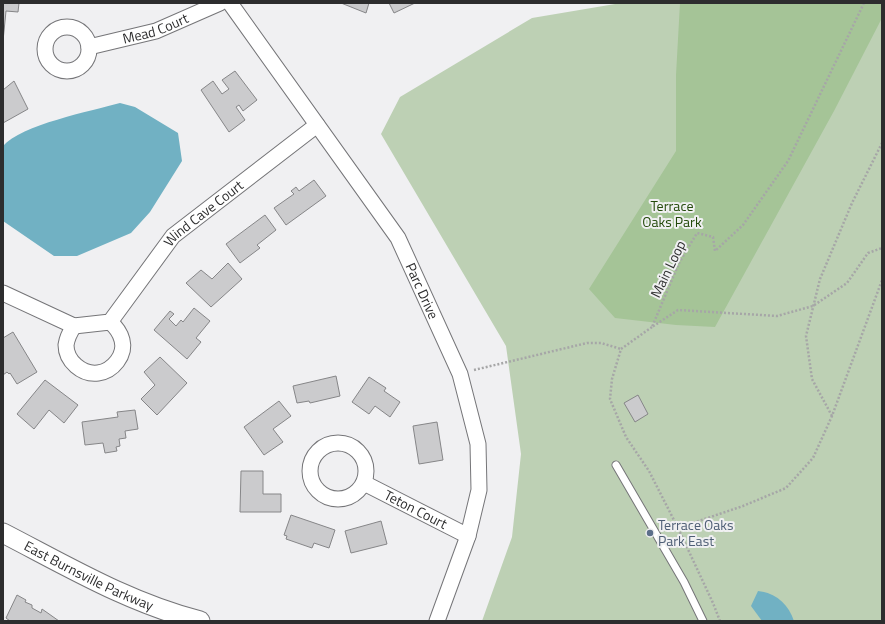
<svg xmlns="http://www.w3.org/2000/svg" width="885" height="624" viewBox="0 0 885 624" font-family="'Titillium Web',sans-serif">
	<rect width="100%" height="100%" fill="#f0f0f2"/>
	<!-- green -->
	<polygon fill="#bdd0b4" points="621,3 882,3 882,621 482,621 512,537 521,454 506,346 381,134 400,97 532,18"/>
	<!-- forest -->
	<polygon fill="#a5c497" points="680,3 882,3 882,18 834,111 715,327 676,325 615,318 589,289 676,151 676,75"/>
	<!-- water -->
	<g fill="#71b1c3">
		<path d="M120,103L135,107L178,133L182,161L150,212L131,233L77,256H54L3,221V146C21,125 91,111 120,103Z"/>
		<path d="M758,591C776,593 788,604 794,621H762L751,606Z"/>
	</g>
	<!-- building -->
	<g fill="#cbcbcd" stroke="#868688">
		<polygon points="3,3 19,3 18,12 6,11 3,41"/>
		<polygon points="341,3 369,3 366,13"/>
		<polygon points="389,3 415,3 394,13"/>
		<polygon points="235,71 257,100 243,111 239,105 236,107 245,120 229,132 201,90 213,81 222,94 229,89 222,80"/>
		<polygon points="14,81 28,109 3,123 3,90"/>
		<polygon points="314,180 326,196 286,225 274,208 294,194 291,191 296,187 299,191"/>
		<polygon points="265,215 276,230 257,245 260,248 240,263 226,244"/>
		<polygon points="228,263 242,279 211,307 186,283 201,270 212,279"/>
		<polygon points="194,308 210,321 196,338 201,342 187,359 154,330 170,311 174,314 169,319 176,326 181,320 183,322"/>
		<polygon points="13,332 37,372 17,384 10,373 9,374 7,372 3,375 3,338"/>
		<polygon points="160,357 187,383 157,415 141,399 155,385 144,372"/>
		<polygon points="336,376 340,396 310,403 309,401 297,403 293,386"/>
		<polygon points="369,377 386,388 384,391 400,402 390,417 375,406 369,414 352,402"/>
		<polygon points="45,380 78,405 64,423 49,410 34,429 17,414"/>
		<polygon points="638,395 648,414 635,422 624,403"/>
		<polygon points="279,401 291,416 273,429 283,442 264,455 244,427"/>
		<polygon points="135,410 138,429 125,431 126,438 119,439 120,446 116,447 117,451 105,453 103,443 85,445 82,422 118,417 117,412"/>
		<polygon points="437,422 443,460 419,464 413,426"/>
		<polygon points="241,471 263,471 263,494 281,494 281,512 240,512"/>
		<polygon points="291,515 335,530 329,548 314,543 312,548 286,539 287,536 284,535"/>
		<polygon points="381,521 387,544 351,553 345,531"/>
		<polygon points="17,595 26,600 25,602 32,605 32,608 41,613 42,609 59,621 10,621 6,618"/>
	</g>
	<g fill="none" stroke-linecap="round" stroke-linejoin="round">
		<!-- service casing -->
		<g stroke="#757578" stroke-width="9">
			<polyline id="service" points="616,465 684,582 703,621"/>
		</g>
		<!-- minor casing -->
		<g stroke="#757578" stroke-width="17">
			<g id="minor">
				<path id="s1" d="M230,3L398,238L460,374L478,444L479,490L468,536L437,621"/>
				<circle cx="67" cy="49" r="22"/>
				<path id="s2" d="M89,47L156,31L220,3"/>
				<path id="s3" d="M3,293L74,326L110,322L173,236L317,125"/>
				<path d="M74,326C70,332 67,338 66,345C66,361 82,375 98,373C113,371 126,355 122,340C120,332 116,327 110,322"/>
				<circle cx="338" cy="471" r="28"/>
				<path id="s4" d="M364,483L468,536"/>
			</g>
		</g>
		<!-- tertiary casing -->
		<g stroke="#757578" stroke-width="21">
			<g id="tertiary">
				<path id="s5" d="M3,533C67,566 129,603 200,621"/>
			</g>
		</g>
		<!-- path -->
		<g stroke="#a6a6a7" stroke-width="2.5" stroke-dasharray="2 2" stroke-linecap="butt">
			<polyline points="864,3 788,161 743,225 715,251 713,237 697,233 679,263 652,327 678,310 777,316 813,306 847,283 868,253 882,248"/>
			<polyline points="652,327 621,349 612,379 610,399 626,437 649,471 678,528 713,603 720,621"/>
			<polyline points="474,370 587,343 601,343 621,349"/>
			<polyline points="832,416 812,379 806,336 820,279 852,203 882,143"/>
			<polyline points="678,528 743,506 786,488 813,458 832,416 882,280"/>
		</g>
		<!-- service -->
		<use href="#service" stroke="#fff" stroke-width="7"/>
		<!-- minor -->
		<use href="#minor" stroke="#fff" stroke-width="15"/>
		<!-- tertiary -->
		<use href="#tertiary" stroke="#fff" stroke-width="19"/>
	</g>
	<!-- markers -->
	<circle fill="#5c6f8a" stroke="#f0f0f2" stroke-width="1.5" cx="650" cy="533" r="4"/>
	<g text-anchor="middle" stroke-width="4" stroke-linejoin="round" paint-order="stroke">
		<!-- street labels -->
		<g font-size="14" fill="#2d2d2e" stroke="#f0f0f2">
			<text dy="5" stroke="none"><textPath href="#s2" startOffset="69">Mead Court</textPath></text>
			<text dy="5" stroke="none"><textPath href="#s3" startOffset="259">Wind Cave Court</textPath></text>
			<text transform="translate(668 269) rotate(-64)" y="5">Main Loop</text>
			<text dy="5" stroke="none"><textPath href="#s1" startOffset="347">Parc Drive</textPath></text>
			<text dy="5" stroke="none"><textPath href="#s4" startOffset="58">Teton Court</textPath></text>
			<text dy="5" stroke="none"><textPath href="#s5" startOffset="96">East Burnsville Parkway</textPath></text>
		</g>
		<!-- park labels -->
		<g font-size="14" fill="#224909" stroke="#f0f0f2">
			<text x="672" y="211">Terrace<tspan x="672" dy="16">Oaks Park</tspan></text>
		</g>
		<!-- service labels -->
		<g font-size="14" fill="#4e5e75" stroke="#f0f0f2" text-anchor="start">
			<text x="658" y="530">Terrace Oaks<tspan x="658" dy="16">Park East</tspan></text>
		</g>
	</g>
	<!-- border -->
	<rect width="885" height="624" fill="none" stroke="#2d2d2e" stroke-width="8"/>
</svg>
